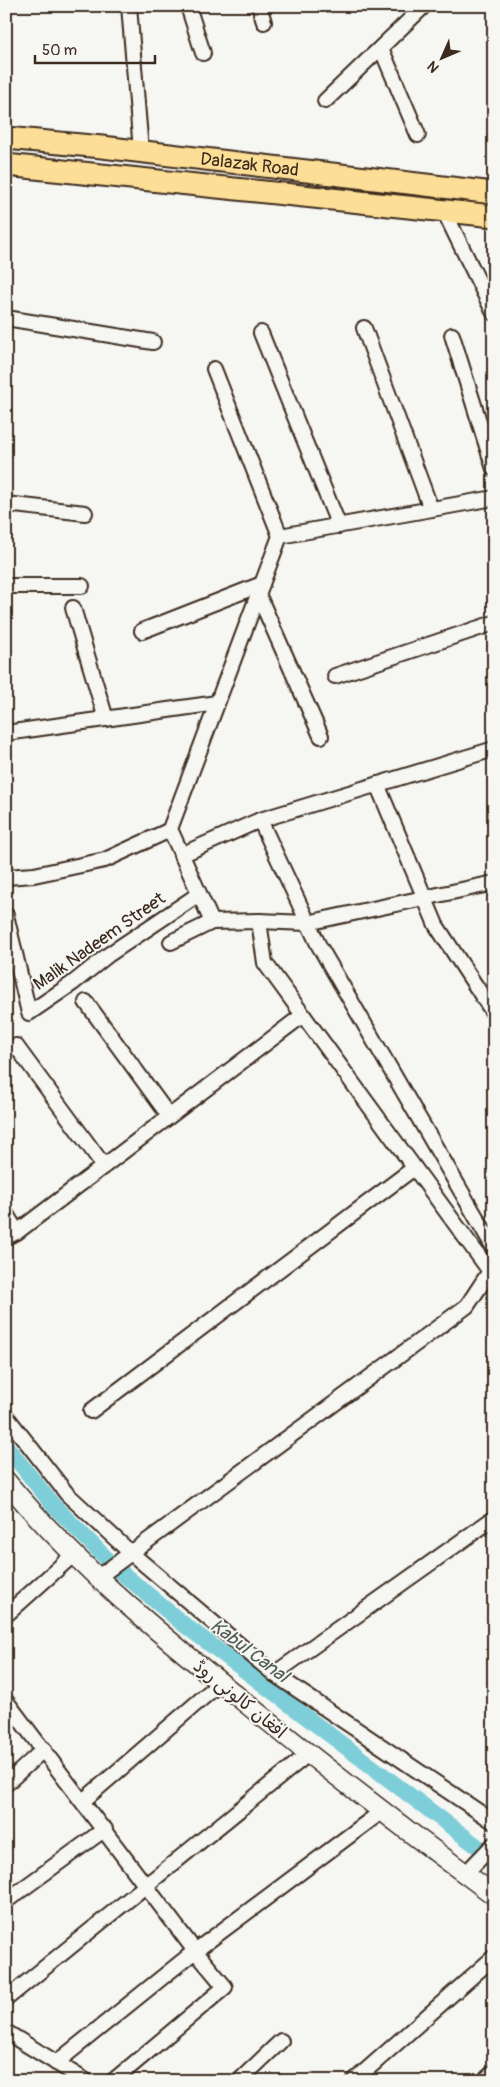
<svg xmlns="http://www.w3.org/2000/svg" width="500" height="2087" viewBox="0 0 500 2087" font-family="Pangolin,'Playpen Sans Arabic',sans-serif">
	<rect width="100%" height="100%" fill="#f6f6f2"/>
	<filter id="ink" filterUnits="userSpaceOnUse"><feTurbulence type="fractalNoise" baseFrequency=".02" numOctaves="2"/><feDisplacementMap in="SourceGraphic" scale="10" xChannelSelector="R" yChannelSelector="G"/><feConvolveMatrix kernelMatrix="1 2 1 2 8 2 1 2 1" color-interpolation-filters="sRGB"/></filter>
	<g filter="url(#ink)">
		<g fill="none" stroke-linecap="round" stroke-linejoin="round">
			<!-- canal -->
			<polyline stroke="#7eceda" stroke-width="16" points="6,1446 53,1505 116,1568 182,1623 494,1859"/>
			<!-- minor casing -->
			<g stroke="#3b2a1e" stroke-width="18">
				<g id="minor">
					<polyline points="129,6 141,151"/>
					<polyline points="188,6 203,53"/>
					<polyline points="259,6 264,22"/>
					<polyline points="381,48 418,135"/>
					<polyline points="325,101 424,6"/>
					<polyline points="444,211 494,313"/>
					<polyline points="6,318 153,342"/>
					<polyline points="364,328 431,509"/>
					<polyline points="261,333 339,526"/>
					<polyline points="452,335 494,469"/>
					<polyline points="214,369 280,536"/>
					<polyline points="6,504 85,513"/>
					<polyline points="6,586 82,586"/>
					<polyline points="258,594 321,736"/>
					<polyline points="73,608 106,719"/>
					<polyline points="142,631 262,584"/>
					<polyline points="335,676 494,623"/>
					<polyline points="6,733 217,703"/>
					<polyline points="377,784 436,925 494,1014"/>
					<polyline points="260,820 318,944 494,1248"/>
					<polyline points="181,855 260,820 494,749"/>
					<polyline points="6,877 34,875 105,860 170,830"/>
					<polyline points="6,915 29,1013 73,983 108,955 199,894"/>
					<polyline points="259,921 265,963 489,1270"/>
					<polyline points="212,922 170,829 280,536 494,498"/>
					<polyline points="171,942 212,922 259,921 307,923 494,883"/>
					<polyline points="86,1002 169,1116"/>
					<polyline points="16,1046 104,1166"/>
					<polyline points="6,1214 17,1232"/>
					<polyline points="6,1237 17,1232 303,1015"/>
					<polyline points="91,1411 414,1168"/>
					<polyline points="6,1416 67,1494 131,1553 274,1674 494,1822"/>
					<polyline points="97,1578 467,1306 494,1265"/>
					<polyline points="6,1615 73,1555"/>
					<polyline points="274,1674 494,1518"/>
					<polyline points="6,1701 195,1951 381,1812"/>
					<polyline points="6,1784 44,1749"/>
					<polyline points="83,1801 220,1683"/>
					<polyline points="465,1874 494,1844"/>
					<polyline points="6,1901 105,1829"/>
					<polyline points="6,1999 308,1754"/>
					<polyline points="6,2032 86,2081"/>
					<polyline points="56,2063 195,1951 225,1987 113,2081"/>
					<polyline points="239,2081 281,2041"/>
					<polyline points="354,2081 494,1957"/>
					<polyline points="484,2081 494,2072"/>
				</g>
			</g>
			<!-- secondary casing -->
			<g stroke="#3b2a1e" stroke-width="22">
				<path id="secondary" d="M6,1481C75,1564 158,1633 242,1700C324,1767 408,1832 494,1895"/>
			</g>
			<!-- primary casing -->
			<g stroke="#3b2a1e" stroke-width="25">
				<g id="primary">
					<path id="s1" d="M6,138L102,147L494,193"/>
					<polyline points="6,165 494,216"/>
				</g>
			</g>
			<!-- minor -->
			<use href="#minor" stroke="#f6f6f2" stroke-width="14"/>
			<!-- secondary -->
			<use href="#secondary" stroke="#f6f6f2" stroke-width="19"/>
			<!-- primary -->
			<use href="#primary" stroke="#fdde96" stroke-width="21"/>
		</g>
	</g>
	<g text-anchor="middle" stroke-width="4" stroke-linejoin="round" paint-order="stroke">
		<!-- street labels -->
		<g font-size="18" fill="#3b2a1e" stroke="#f6f6f2">
			<text dy="6" stroke="none"><textPath href="#s1" startOffset="245">Dalazak Road</textPath></text>
			<text transform="translate(99 941) rotate(-35)" y="6">Malik Nadeem Street</text>
			<text transform="translate(240 1699) rotate(39)" y="6">افغان کالونی روڈ</text>
		</g>
		<!-- water labels -->
		<g font-size="19" font-style="italic" fill="#4f5b56" stroke="#f6f6f2">
			<text transform="translate(250 1650) rotate(37)" y="7">Kabul Canal</text>
		</g>
	</g>
	<!-- margin -->
	<rect width="500" height="2087" fill="none" stroke="#f6f6f2" stroke-width="25"/>
	<rect x="12" y="12" width="475" height="2062" fill="none" stroke="#3b2a1e" stroke-width="2" filter="url(#ink)"/>
	<!-- north arrow -->
	<g transform="translate(442 58) rotate(225)" stroke="#f6f6f2" stroke-width="4" paint-order="stroke">
	<path d="M0-4L9 19L0 12L-9 19Z" fill="#3b2a1e"/>
	<text y="-8" font-size="14" font-weight="bold" text-anchor="middle" fill="#3b2a1e">N</text>
	</g>
	<!-- scale -->
	<path d="M35 55v8h120v-8" fill="none" stroke="#3b2a1e" stroke-width="2.5"/>
	<text x="42" y="55" font-size="15" fill="#3b2a1e" stroke="#f6f6f2" stroke-width="4" paint-order="stroke">50 m</text>
</svg>
